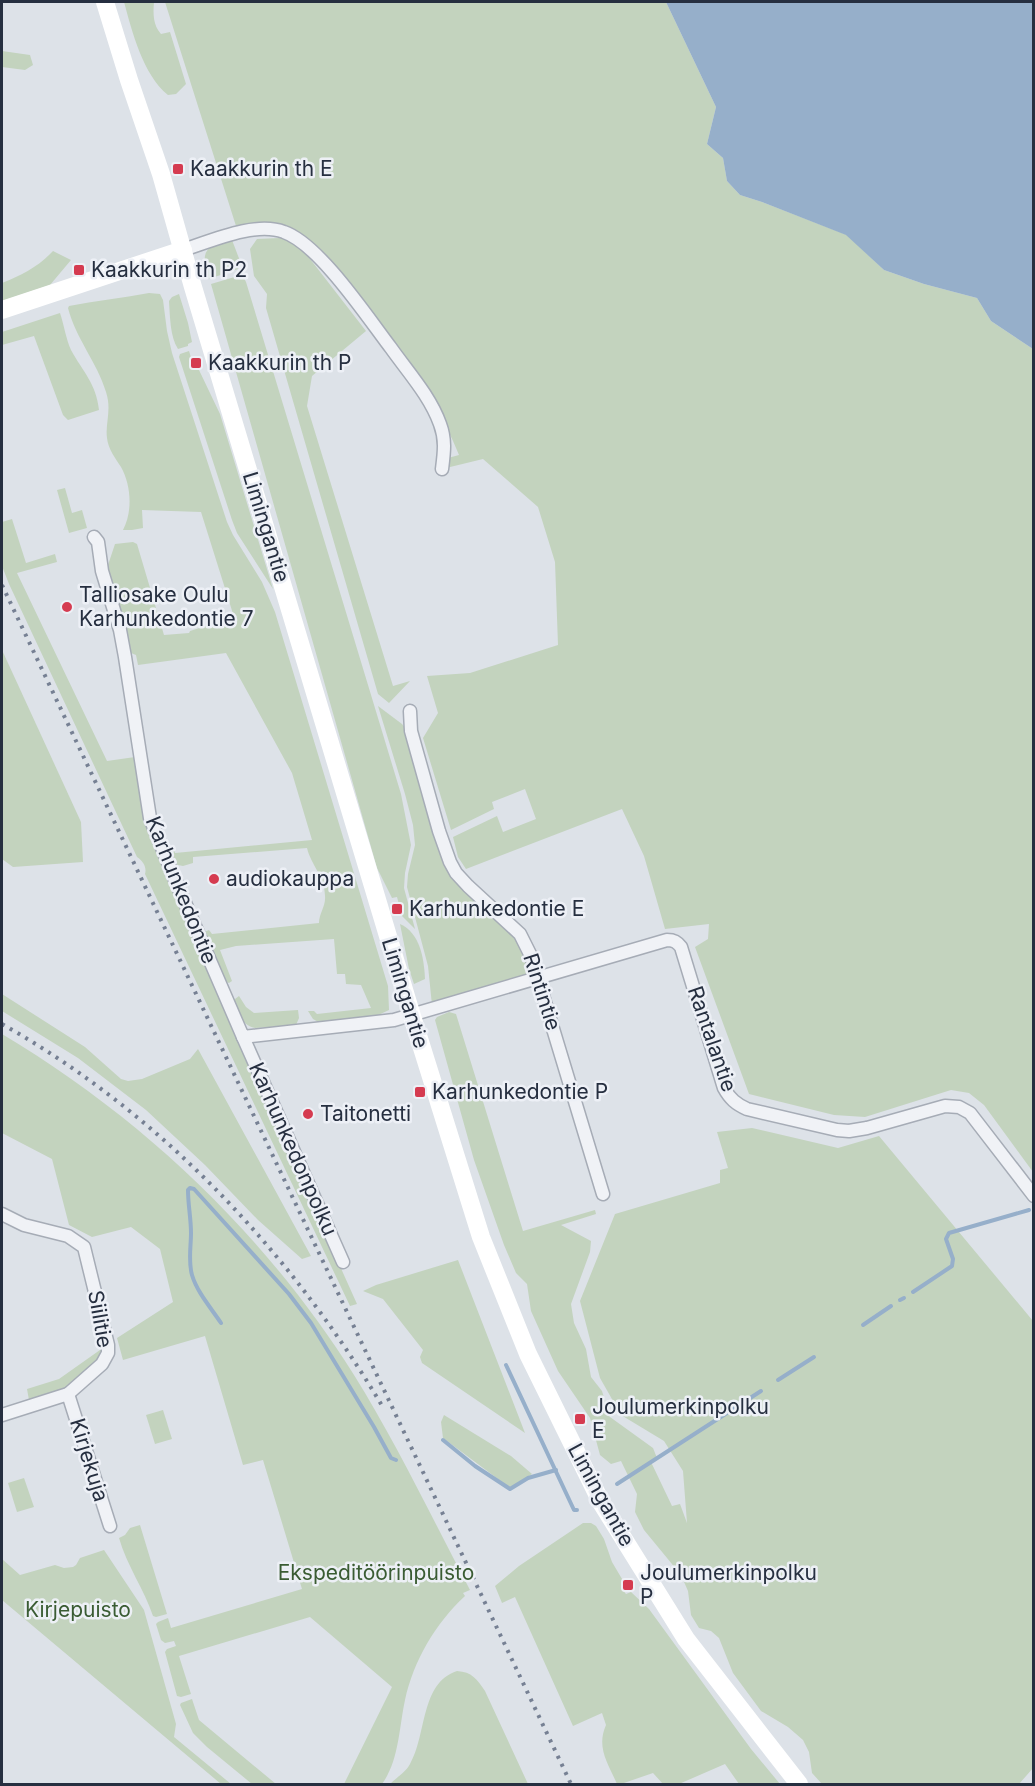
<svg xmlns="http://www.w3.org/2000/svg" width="1035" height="1786" viewBox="0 0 1035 1786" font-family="Inter,sans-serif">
	<rect width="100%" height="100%" fill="#dde2e8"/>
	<!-- green -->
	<g fill="#c3d3be">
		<path d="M124,2H154C153,14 153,25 161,34L170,32L186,84L176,94L168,95C143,75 132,31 124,2Z"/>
		<path d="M165,2H666L716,107L707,144L723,158L727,181L740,195L762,202L847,235L884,270L924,284L977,298L991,321L1033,349V1172L984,1105L969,1093L951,1090L865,1117L834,1115L749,1094L695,947L708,939L709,924L665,929L644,856L622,809L466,869L458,857L453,837L497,816L503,832L536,819L525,789L492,802L494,809L451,830L423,738L438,713L427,676L470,673L558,645L555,562L538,507L483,459L446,468L448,458L459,455C444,416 420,383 396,348C374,317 355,289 329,261C320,252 306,236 295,230C276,221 255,230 236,226Z"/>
		<polygon points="2,51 30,55 33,65 25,70 2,67"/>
		<path d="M279,238C292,240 298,246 307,255L366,331L312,376L307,406L393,686L410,681L389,703L378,694L266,308L267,294L254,276L250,249L257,239Z"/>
		<path d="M232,240L240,261L238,269L209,279C200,252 204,245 232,240Z"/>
		<path d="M53,251L71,260L50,285L2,301V283C22,275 38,267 53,251Z"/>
		<polygon points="238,276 244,278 246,282 401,794 411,845 405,873 404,888 415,929 402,916 397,897 392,898 377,868 211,284"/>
		<path d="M149,293L160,294L163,300L167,331L172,353L227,522L233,535L262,582L275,612L388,986L389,1010L372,1018L320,1023L313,1019L308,1011H314L317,1014L371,1008L361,985L346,984L345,974H337L334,939L236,946L220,950L232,981L229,983L224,981L204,932L209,930L212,934L319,923C319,913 326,906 325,896C325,877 311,865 307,848L193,857V863L183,866L173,864L169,853L174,849L175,853L312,840L292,773L226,653L138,665L136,655L131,653L107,568L115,544L133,542L137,544L164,635L189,633L190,631L234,617L201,512L142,510L143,528L132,530H123C133,511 131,485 121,467C116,459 108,449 107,438C105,423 112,410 106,392C97,362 76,339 68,308L69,306C95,301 122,298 149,293Z"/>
		<path d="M179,294L188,323L192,342L188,344V346L178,349C170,337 170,316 169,301L172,297Z"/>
		<path d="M60,313C64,325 66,339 71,350C83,372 96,383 99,410L68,420L63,415L34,336L2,345V332Z"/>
		<polygon points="189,351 195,370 199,370 220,414 273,589 237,533 232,520 179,357 180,354"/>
		<polygon points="65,488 72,513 82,510 87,528 69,533 57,490"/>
		<path d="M12,519L26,563L55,554L57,562L17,573L107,761L135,757L146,821L237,1037L357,1304L350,1306L145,874C147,867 143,861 137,857L9,584L2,566V522Z"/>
		<polygon points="2,650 81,822 83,862 13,867 2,859"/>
		<polygon points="378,706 402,724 406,729 446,862 516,936 531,970 528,975 432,1005 428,966 407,887 408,874 415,845 413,825 405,794"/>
		<path d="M400,924C420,933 424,958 425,979L414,984L409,969Z"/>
		<polygon points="2,994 85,1047 121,1079 128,1081 142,1079 190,1059 198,1049 311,1256 302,1259 258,1220 205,1165 146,1110 78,1058 2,1011"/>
		<path d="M239,996L246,1007L254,1013L298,1010L299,1018L296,1025L255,1028C242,1025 239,1015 233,1003L235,999Z"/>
		<polygon points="449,1012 456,1014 523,1231 595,1210 596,1214 561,1225 591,1241 590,1252 571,1304 574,1323 586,1349 591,1377 602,1391 610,1417 653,1448 657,1458 651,1462 672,1506 680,1504 687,1523 683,1471 664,1441 621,1415 600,1378 580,1301 615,1214 720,1183 720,1170 728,1168 717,1132 752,1128 838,1148 879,1136 1033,1321 1034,1767 1019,1784 822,1784 812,1773 809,1752 803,1740 788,1727 761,1711 733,1673 719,1638 711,1631 699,1628 691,1615 688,1591 681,1575 644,1530 635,1512 637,1494 621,1461 611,1464 600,1455 590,1418 558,1371 531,1311 527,1284 516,1273 504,1245 474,1160 435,1020 437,1017"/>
		<path d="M2,1034C143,1118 266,1235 354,1375C397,1444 432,1518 470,1590L463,1593L465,1596C435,1624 414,1660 405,1700C399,1728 399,1761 382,1784H344L392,1687L310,1617L179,1656L191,1694L181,1697L177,1696L165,1652L167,1649L176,1646L174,1641L165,1643L161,1640L156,1624L158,1622L168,1618L171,1628L302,1589L263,1460L243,1465L205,1336L123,1360L117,1338L173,1302L160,1249L131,1227L92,1237L69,1225L52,1159L2,1133Z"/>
		<polygon points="458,1260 525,1433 422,1363 420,1357 423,1350 383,1299 363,1291 376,1285"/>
		<polygon points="93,1306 104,1347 101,1358 66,1389 29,1400 27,1389 59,1379 100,1350 89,1307"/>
		<polygon points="163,1410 172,1439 155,1444 146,1415"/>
		<polygon points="444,1415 511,1456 532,1474 510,1488 443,1438 441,1422"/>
		<polygon points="24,1478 34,1507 17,1512 8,1483"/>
		<path d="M583,1523H591L596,1526L604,1539L612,1562L625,1584L621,1588L626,1594L631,1592L649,1609L751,1749L780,1784H739L725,1764L679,1784H663L653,1773L621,1784H617C608,1763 596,1748 606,1725L602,1713L573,1726L515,1597L502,1603L495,1586L519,1566Z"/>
		<path d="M140,1525L167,1614L156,1617L153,1616C144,1589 127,1566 119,1538L125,1535L130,1528Z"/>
		<polygon points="104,1550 144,1610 176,1724 174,1737 231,1784 221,1784 2,1600 2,1559 20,1575 55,1565 64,1568 73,1567 76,1565 80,1558"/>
		<path d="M457,1671C472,1672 477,1679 485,1691L528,1784H390C396,1778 406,1772 410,1764C427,1735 420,1683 457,1671Z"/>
		<polygon points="192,1699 199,1720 276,1784 252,1784 207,1747 193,1733 180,1705 181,1703"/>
	</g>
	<!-- water -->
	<polygon fill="#96afca" points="666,2 1033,2 1033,349 991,321 977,298 924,284 884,270 846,235 762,202 740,195 727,181 723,158 707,144 716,107"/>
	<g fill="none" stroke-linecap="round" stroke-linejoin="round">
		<!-- stream -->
		<g stroke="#96afca" stroke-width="4">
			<polyline points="913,1292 952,1266 953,1259 946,1239 949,1233 1029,1210"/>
			<polyline points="900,1300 904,1298"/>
			<path d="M221,1323C211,1308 197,1292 192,1275C188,1261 191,1247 191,1233C191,1218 188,1205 188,1190L190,1188L194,1189L289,1294L311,1323L374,1427L391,1458L396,1460"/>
			<polyline points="863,1325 891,1306"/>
			<polyline points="506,1365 574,1510 577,1510"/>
			<polyline points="778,1380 814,1357"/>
			<polyline points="443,1440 475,1466 510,1489 528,1478 556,1470"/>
			<polyline points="617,1484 761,1391"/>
		</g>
		<!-- minor casing -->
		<g stroke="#a6acb6" stroke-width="15">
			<g id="minor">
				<path d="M183,250C211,241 255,221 284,232C319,244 368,318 391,348C408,372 430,396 440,424C446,440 444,453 442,469"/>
				<path d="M94,537L98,542L102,571L120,630L125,657L150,818L173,875L243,1037L394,1020L667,940C674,940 677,942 681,947L724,1088C730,1099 736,1104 747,1109L837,1130L849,1131L867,1128L945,1106L959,1107L970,1113L1034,1196"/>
				<polyline points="410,711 411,731 439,831 450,862 456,873 468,886 520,934 531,956 603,1194"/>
				<polyline points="243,1037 343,1262"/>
				<polyline points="2,1214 24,1225 68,1236 84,1247 108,1345 108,1353 102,1364 68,1394 2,1415"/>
				<polyline points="68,1394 110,1526"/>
			</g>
		</g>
		<!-- minor -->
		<use href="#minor" stroke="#f0f2f6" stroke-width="12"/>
		<!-- secondary -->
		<g stroke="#fff" stroke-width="18">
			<polyline points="105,2 129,80 161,174 193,287 412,1016 481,1237 528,1354 602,1504 686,1639 799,1784"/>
			<polyline points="2,310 183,250"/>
		</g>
		<!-- rail -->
		<g stroke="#768093" stroke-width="4" stroke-dasharray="3 6" stroke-linecap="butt">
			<polyline points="2,585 571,1784"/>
			<path d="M2,1024C161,1114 291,1252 384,1409"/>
		</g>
	</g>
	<!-- markers -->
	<g fill="#d53b50" stroke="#edf0f6" stroke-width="2">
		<rect x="172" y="163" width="12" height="12" rx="3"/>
		<rect x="73" y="264" width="12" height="12" rx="3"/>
		<rect x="190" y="357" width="12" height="12" rx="3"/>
		<circle cx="67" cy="607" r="6"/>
		<circle cx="214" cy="879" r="6"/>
		<rect x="391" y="903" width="12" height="12" rx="3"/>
		<rect x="414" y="1086" width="12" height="12" rx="3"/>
		<circle cx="308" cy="1114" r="6"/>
		<rect x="574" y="1413" width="12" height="12" rx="3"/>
		<rect x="622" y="1579" width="12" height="12" rx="3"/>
	</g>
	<g text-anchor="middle" stroke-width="5" stroke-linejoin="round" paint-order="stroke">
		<!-- poi labels -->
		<g font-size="21" fill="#262f40" stroke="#edf0f6" text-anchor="start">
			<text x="190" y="176">Kaakkurin th E</text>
			<text x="91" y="277">Kaakkurin th P2</text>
			<text x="208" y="370">Kaakkurin th P</text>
			<text x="79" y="602">Talliosake Oulu<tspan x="79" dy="24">Karhunkedontie 7</tspan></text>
			<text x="226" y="886">audiokauppa</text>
			<text x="409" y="916">Karhunkedontie E</text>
			<text x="432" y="1099">Karhunkedontie P</text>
			<text x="320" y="1121">Taitonetti</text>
			<text x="592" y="1414">Joulumerkinpolku<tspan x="592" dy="24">E</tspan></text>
			<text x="640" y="1580">Joulumerkinpolku<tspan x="640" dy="24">P</tspan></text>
		</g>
		<!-- street labels -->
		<g font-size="21" fill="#262f40" stroke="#edf0f6">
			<text transform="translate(266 527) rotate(73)" y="7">Limingantie</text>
			<text transform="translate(181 890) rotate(68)" y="7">Karhunkedontie</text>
			<text transform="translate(542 992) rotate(72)" y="7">Rintintie</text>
			<text transform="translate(405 993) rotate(73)" y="7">Limingantie</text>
			<text transform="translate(712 1039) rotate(71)" y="7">Rantalantie</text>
			<text transform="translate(293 1149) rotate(66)" y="7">Karhunkedonpolku</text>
			<text transform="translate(100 1319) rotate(80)" y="7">Siilitie</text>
			<text transform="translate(89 1460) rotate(73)" y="7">Kirjekuja</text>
			<text transform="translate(601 1495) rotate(61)" y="7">Limingantie</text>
		</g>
		<!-- park labels -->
		<g font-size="21" fill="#3a5c33" stroke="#edf0f6">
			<text x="376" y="1580">Ekspeditöörinpuisto</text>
			<text x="78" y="1617">Kirjepuisto</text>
		</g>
	</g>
	<!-- border -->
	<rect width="1035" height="1786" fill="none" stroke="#262f40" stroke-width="6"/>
</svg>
